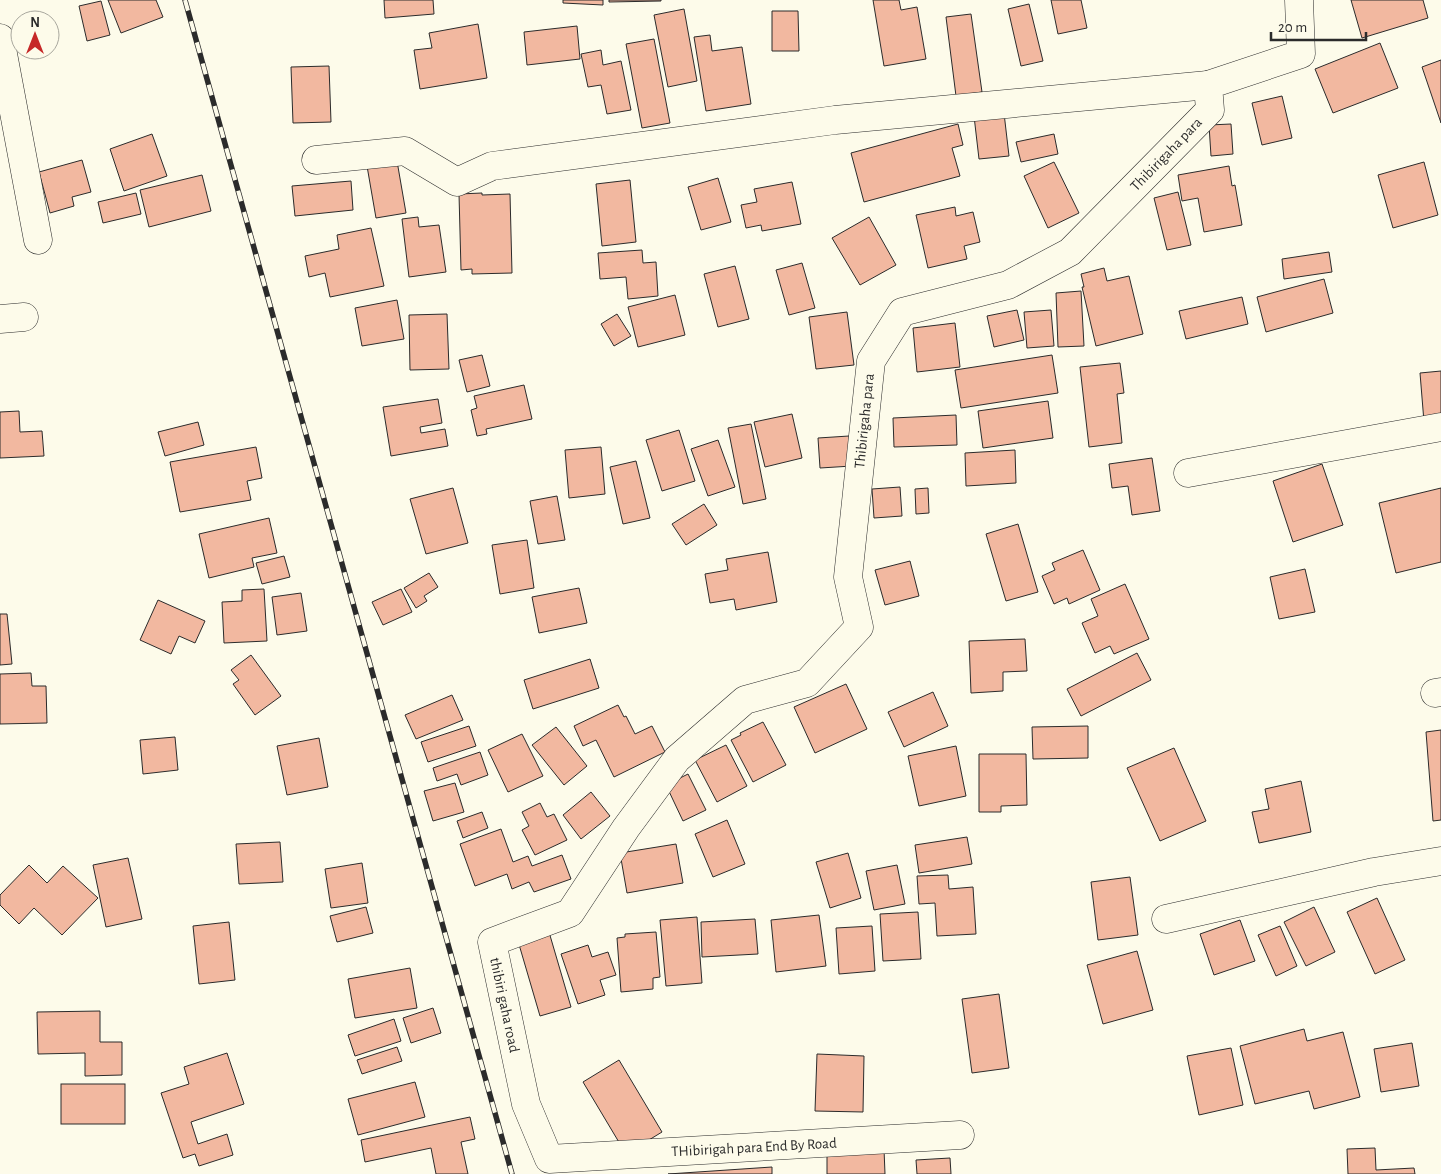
<svg xmlns="http://www.w3.org/2000/svg" width="1441" height="1174" viewBox="0 0 1441 1174" font-family="'Alegreya Sans',sans-serif">
	<rect width="100%" height="100%" fill="#fdfbea"/>
	<!-- building -->
	<g fill="#f2b8a0" stroke="#2b2b2b">
		<polygon points="108,0 156,0 163,17 121,33"/>
		<polygon points="384,0 433,0 434,14 385,18"/>
		<polygon points="563,0 603,0 603,5 563,3"/>
		<polygon points="609,0 661,0 661,1 609,2"/>
		<polygon points="873,0 899,0 901,10 917,7 926,59 884,66"/>
		<polygon points="1051,0 1081,0 1087,28 1058,34"/>
		<polygon points="1351,0 1423,0 1428,18 1362,38"/>
		<polygon points="101,1 110,35 87,41 79,6"/>
		<polygon points="1029,4 1043,61 1021,66 1008,9"/>
		<polygon points="684,9 697,81 668,87 654,15"/>
		<polygon points="772,11 798,11 799,51 772,51"/>
		<polygon points="971,14 982,92 956,96 946,17"/>
		<polygon points="478,24 487,78 420,89 414,50 432,48 429,33"/>
		<polygon points="577,26 580,59 527,65 524,32"/>
		<polygon points="710,35 712,51 742,47 751,104 706,111 694,37"/>
		<polygon points="654,39 670,123 642,128 626,44"/>
		<polygon points="1380,43 1398,88 1333,113 1315,69"/>
		<polygon points="601,50 603,65 621,61 631,110 607,114 601,85 588,87 581,54"/>
		<polygon points="1441,60 1441,123 1422,67"/>
		<polygon points="329,66 331,122 293,123 291,67"/>
		<polygon points="1282,96 1292,138 1262,145 1252,103"/>
		<polygon points="1004,113 1009,156 979,159 974,116"/>
		<polygon points="958,124 963,145 952,148 960,176 864,202 851,153"/>
		<polygon points="1231,124 1233,154 1211,156 1209,125"/>
		<polygon points="152,134 167,176 124,191 110,149"/>
		<polygon points="1054,134 1058,154 1021,162 1016,142"/>
		<polygon points="82,160 91,192 72,197 74,206 50,213 39,172"/>
		<polygon points="397,161 406,213 376,218 367,166"/>
		<polygon points="1054,162 1079,213 1048,228 1024,176"/>
		<polygon points="1424,162 1438,215 1393,228 1378,175"/>
		<polygon points="1229,166 1232,186 1235,185 1242,225 1204,232 1198,198 1182,201 1178,175"/>
		<polygon points="202,175 211,211 149,227 140,190"/>
		<polygon points="718,178 731,222 701,230 688,187"/>
		<polygon points="630,180 636,242 602,246 596,184"/>
		<polygon points="351,181 353,210 295,216 292,186"/>
		<polygon points="792,182 801,224 762,231 761,225 746,228 741,205 757,202 754,189"/>
		<polygon points="1178,192 1191,245 1167,250 1154,198"/>
		<polygon points="136,193 141,214 103,223 98,202"/>
		<polygon points="482,193 482,195 510,194 512,273 472,274 472,269 461,270 459,194"/>
		<polygon points="955,207 956,216 973,212 980,242 964,246 967,259 928,268 916,215"/>
		<polygon points="418,217 419,227 439,225 446,272 409,277 402,219"/>
		<polygon points="869,217 896,265 860,285 832,238"/>
		<polygon points="371,228 384,286 330,297 325,273 309,277 305,256 339,249 337,235"/>
		<polygon points="642,250 643,263 656,262 658,296 628,299 626,277 600,279 598,253"/>
		<polygon points="1329,252 1332,272 1284,279 1282,259"/>
		<polygon points="802,263 815,308 789,315 776,270"/>
		<polygon points="735,266 749,319 718,327 704,274"/>
		<polygon points="1104,268 1107,281 1129,276 1143,334 1096,346 1082,287 1084,287 1081,274"/>
		<polygon points="1324,279 1333,313 1266,332 1257,297"/>
		<polygon points="1081,291 1084,346 1058,347 1056,293"/>
		<polygon points="675,295 685,335 638,347 628,307"/>
		<polygon points="1242,297 1248,324 1186,339 1179,311"/>
		<polygon points="397,300 404,339 362,346 355,308"/>
		<polygon points="1017,310 1024,340 994,347 987,316"/>
		<polygon points="1051,310 1054,346 1027,348 1024,312"/>
		<polygon points="847,312 854,365 816,369 809,317"/>
		<polygon points="447,314 449,369 410,370 409,315"/>
		<polygon points="617,314 631,336 614,346 601,324"/>
		<polygon points="955,323 960,367 917,372 913,328"/>
		<polygon points="482,355 490,386 467,392 459,360"/>
		<polygon points="1052,355 1058,393 961,408 955,370"/>
		<polygon points="1120,363 1124,393 1117,394 1122,443 1089,447 1080,367"/>
		<polygon points="1441,371 1441,421 1424,422 1420,373"/>
		<polygon points="524,385 532,419 486,429 487,434 477,436 471,410 477,408 474,396"/>
		<polygon points="438,399 442,423 420,427 421,433 445,429 448,446 391,456 383,407"/>
		<polygon points="1048,401 1053,438 983,448 978,411"/>
		<polygon points="19,411 20,432 42,431 44,456 0,458 0,412"/>
		<polygon points="792,414 802,458 765,467 754,422"/>
		<polygon points="956,415 957,445 894,447 893,418"/>
		<polygon points="198,422 204,445 165,456 158,432"/>
		<polygon points="751,424 766,499 743,504 728,428"/>
		<polygon points="679,430 695,481 662,491 646,440"/>
		<polygon points="849,436 852,466 820,468 818,438"/>
		<polygon points="718,440 735,487 708,496 691,449"/>
		<polygon points="256,447 262,478 247,481 251,500 180,512 170,462"/>
		<polygon points="601,447 605,494 569,498 565,450"/>
		<polygon points="1015,450 1016,483 966,486 965,453"/>
		<polygon points="1152,458 1160,511 1132,515 1128,486 1112,488 1109,464"/>
		<polygon points="636,461 650,518 623,524 610,467"/>
		<polygon points="1322,464 1343,525 1293,542 1273,481"/>
		<polygon points="900,487 902,516 874,518 872,489"/>
		<polygon points="453,488 468,543 426,554 410,499"/>
		<polygon points="928,488 929,513 916,514 915,489"/>
		<polygon points="1441,488 1441,562 1396,573 1379,503"/>
		<polygon points="557,496 565,540 538,544 530,501"/>
		<polygon points="704,504 717,525 686,545 672,524"/>
		<polygon points="269,518 277,553 252,558 254,567 209,578 199,534"/>
		<polygon points="1018,524 1038,592 1006,601 986,534"/>
		<polygon points="527,540 534,588 500,594 492,545"/>
		<polygon points="1083,550 1100,590 1069,604 1067,598 1054,604 1042,576 1055,570 1052,563"/>
		<polygon points="768,552 777,602 736,610 734,599 710,603 705,574 728,570 726,559"/>
		<polygon points="284,556 290,577 262,584 256,563"/>
		<polygon points="910,561 919,596 885,605 875,570"/>
		<polygon points="1305,569 1315,612 1279,619 1270,577"/>
		<polygon points="429,573 438,587 424,596 427,601 416,608 404,588"/>
		<polygon points="1125,584 1149,639 1114,654 1110,646 1095,653 1082,623 1098,616 1091,599"/>
		<polygon points="579,588 587,623 539,633 532,597"/>
		<polygon points="264,589 267,641 224,643 222,602 242,601 242,590"/>
		<polygon points="401,589 412,612 383,625 372,602"/>
		<polygon points="301,593 307,631 277,635 272,597"/>
		<polygon points="158,600 205,621 195,643 179,636 171,654 140,640"/>
		<polygon points="0,614 7,614 12,664 0,665"/>
		<polygon points="1025,639 1027,671 1003,672 1003,691 971,693 969,641"/>
		<polygon points="1137,653 1151,680 1081,716 1067,689"/>
		<polygon points="251,655 281,696 255,715 233,684 239,680 231,670"/>
		<polygon points="590,659 599,688 533,709 524,680"/>
		<polygon points="31,673 32,686 46,686 47,723 0,724 0,674"/>
		<polygon points="846,684 867,729 815,753 794,707"/>
		<polygon points="933,692 948,726 904,747 888,712"/>
		<polygon points="452,695 463,720 416,739 405,715"/>
		<polygon points="618,705 624,717 626,716 635,734 652,726 665,752 614,777 596,740 583,746 574,726"/>
		<polygon points="763,722 786,765 753,782 731,740 741,735 740,733"/>
		<polygon points="469,726 476,746 428,762 421,742"/>
		<polygon points="1088,726 1088,758 1033,759 1032,727"/>
		<polygon points="556,727 587,766 564,785 532,745"/>
		<polygon points="1441,730 1441,820 1433,821 1426,732"/>
		<polygon points="522,734 543,776 508,792 488,750"/>
		<polygon points="175,737 178,770 143,774 140,740"/>
		<polygon points="319,738 328,787 287,795 277,746"/>
		<polygon points="726,745 747,786 717,802 695,760"/>
		<polygon points="956,746 966,796 919,806 908,756"/>
		<polygon points="1174,748 1206,821 1160,841 1127,768"/>
		<polygon points="480,752 488,775 461,785 457,774 437,781 433,768"/>
		<polygon points="979,754 1026,754 1027,805 1001,806 1001,812 979,812"/>
		<polygon points="688,774 706,810 683,821 666,785"/>
		<polygon points="1301,781 1311,832 1259,843 1252,812 1269,809 1265,789"/>
		<polygon points="455,783 464,812 433,821 424,791"/>
		<polygon points="591,792 610,816 581,839 563,815"/>
		<polygon points="540,803 547,817 554,814 567,840 535,855 522,830 529,826 522,812"/>
		<polygon points="482,812 488,828 463,838 457,821"/>
		<polygon points="727,820 745,864 713,877 695,834"/>
		<polygon points="501,829 513,862 528,856 532,866 562,855 571,879 534,892 529,882 512,889 507,874 475,886 460,844"/>
		<polygon points="967,837 972,864 919,873 915,845"/>
		<polygon points="280,842 283,882 239,884 236,844"/>
		<polygon points="676,844 683,883 627,893 620,853"/>
		<polygon points="848,853 861,898 830,908 816,862"/>
		<polygon points="128,858 142,919 106,927 93,865"/>
		<polygon points="362,863 368,903 331,908 325,869"/>
		<polygon points="29,865 47,883 63,866 98,898 62,935 34,908 19,924 0,905 0,895"/>
		<polygon points="897,865 905,904 874,910 866,871"/>
		<polygon points="948,875 949,889 973,887 976,934 937,936 935,903 919,904 917,876"/>
		<polygon points="1130,877 1138,935 1098,940 1091,882"/>
		<polygon points="1377,898 1405,960 1375,974 1347,912"/>
		<polygon points="366,907 373,933 337,942 330,916"/>
		<polygon points="1314,907 1335,952 1306,966 1284,922"/>
		<polygon points="918,912 921,959 883,961 880,914"/>
		<polygon points="819,915 826,966 776,972 771,920"/>
		<polygon points="697,917 702,983 666,986 660,920"/>
		<polygon points="755,919 758,954 702,957 701,922"/>
		<polygon points="1240,920 1255,961 1214,975 1200,934"/>
		<polygon points="229,922 235,980 199,984 193,926"/>
		<polygon points="872,926 875,971 839,974 836,928"/>
		<polygon points="1280,926 1297,966 1276,976 1258,935"/>
		<polygon points="549,932 571,1007 540,1016 518,941"/>
		<polygon points="656,932 660,977 653,978 653,989 621,992 617,938 625,937 625,934"/>
		<polygon points="588,945 592,957 608,952 616,975 600,980 605,995 578,1004 561,954"/>
		<polygon points="1137,951 1153,1010 1103,1024 1087,965"/>
		<polygon points="410,968 417,1008 355,1018 348,979"/>
		<polygon points="999,994 1009,1068 972,1073 962,999"/>
		<polygon points="433,1008 441,1033 411,1043 403,1018"/>
		<polygon points="100,1011 100,1042 122,1042 122,1075 85,1076 85,1053 38,1054 37,1012"/>
		<polygon points="394,1019 401,1041 355,1056 348,1035"/>
		<polygon points="1304,1029 1307,1041 1343,1032 1360,1097 1314,1109 1309,1091 1255,1104 1240,1046"/>
		<polygon points="1412,1043 1419,1086 1381,1092 1374,1049"/>
		<polygon points="397,1047 402,1061 362,1074 357,1060"/>
		<polygon points="1231,1048 1243,1105 1199,1115 1187,1056"/>
		<polygon points="227,1053 244,1104 191,1122 198,1144 227,1134 233,1155 199,1166 195,1154 183,1158 161,1093 189,1084 184,1067"/>
		<polygon points="817,1054 864,1056 863,1112 815,1111"/>
		<polygon points="619,1060 662,1132 626,1154 583,1082"/>
		<polygon points="415,1082 425,1117 358,1135 348,1099"/>
		<rect x="61" y="1084" width="64" height="40"/>
		<polygon points="470,1117 475,1139 461,1142 468,1174 436,1174 431,1148 365,1162 361,1140"/>
		<polygon points="1375,1148 1376,1170 1414,1168 1415,1174 1348,1174 1347,1149"/>
		<polygon points="884,1149 885,1174 827,1174 827,1150"/>
		<polygon points="950,1158 951,1174 917,1174 916,1160"/>
		<polygon points="772,1167 772,1174 668,1174"/>
	</g>
	<g fill="none" stroke-linecap="round" stroke-linejoin="round">
		<!-- minor casing -->
		<g stroke="#2b2b2b" stroke-width="29">
			<g id="minor">
				<polyline points="0,38 38,240"/>
				<polyline points="316,160 405,151 457,182 492,166 835,120 1208,85"/>
				<polyline points="0,319 24,317"/>
				<polyline points="1188,473 1441,427"/>
				<polyline points="1435,693 1441,692"/>
				<polyline points="1166,919 1374,872 1441,861"/>
				<polyline points="960,1135 549,1159 526,1104 492,942 570,913 626,828 677,759 745,700 807,683 859,627 848,577 871,361 902,312 1008,285 1070,252 1210,110 1208,85 1301,54 1299,0"/>
			</g>
		</g>
		<!-- minor -->
		<use href="#minor" stroke="#fdfbea" stroke-width="28"/>
		<!-- rail casing -->
		<g stroke="#2b2b2b" stroke-width="5.5">
			<polyline id="rail" points="185,0 512,1174"/>
		</g>
		<!-- rail -->
		<use href="#rail" stroke="#fdfbea" stroke-width="4" stroke-dasharray="11" stroke-linecap="butt"/>
	</g>
	<g text-anchor="middle" stroke-width="4" stroke-linejoin="round" paint-order="stroke">
		<!-- street labels -->
		<g font-size="15" fill="#2b2b2b" stroke="#fdfbea">
			<text transform="translate(1166 154) rotate(-46)" y="5">Thibirigaha para</text>
			<text transform="translate(864 421) rotate(-84)" y="5">Thibirigaha para</text>
			<text transform="translate(505 1005) rotate(78)" y="5">thibiri gaha road</text>
			<text transform="translate(754 1147) rotate(-3)" y="5">THibirigah para End By Road</text>
		</g>
	</g>
	<!-- north arrow -->
	<g transform="translate(35 35)"><circle r="24" fill="#fdfbea" stroke="#a9a89e"/>
	<path d="M0-4L9 19L0 12L-9 19Z" fill="#c62828"/>
	<text y="-8" font-size="14" font-weight="bold" text-anchor="middle" fill="#2b2b2b">N</text>
	</g>
	<!-- scale -->
	<path d="M1271 32v8h95v-8" fill="none" stroke="#2b2b2b" stroke-width="2.5"/>
	<text x="1278" y="32" font-size="15" fill="#2b2b2b" stroke="#fdfbea" stroke-width="4" paint-order="stroke">20 m</text>
</svg>
